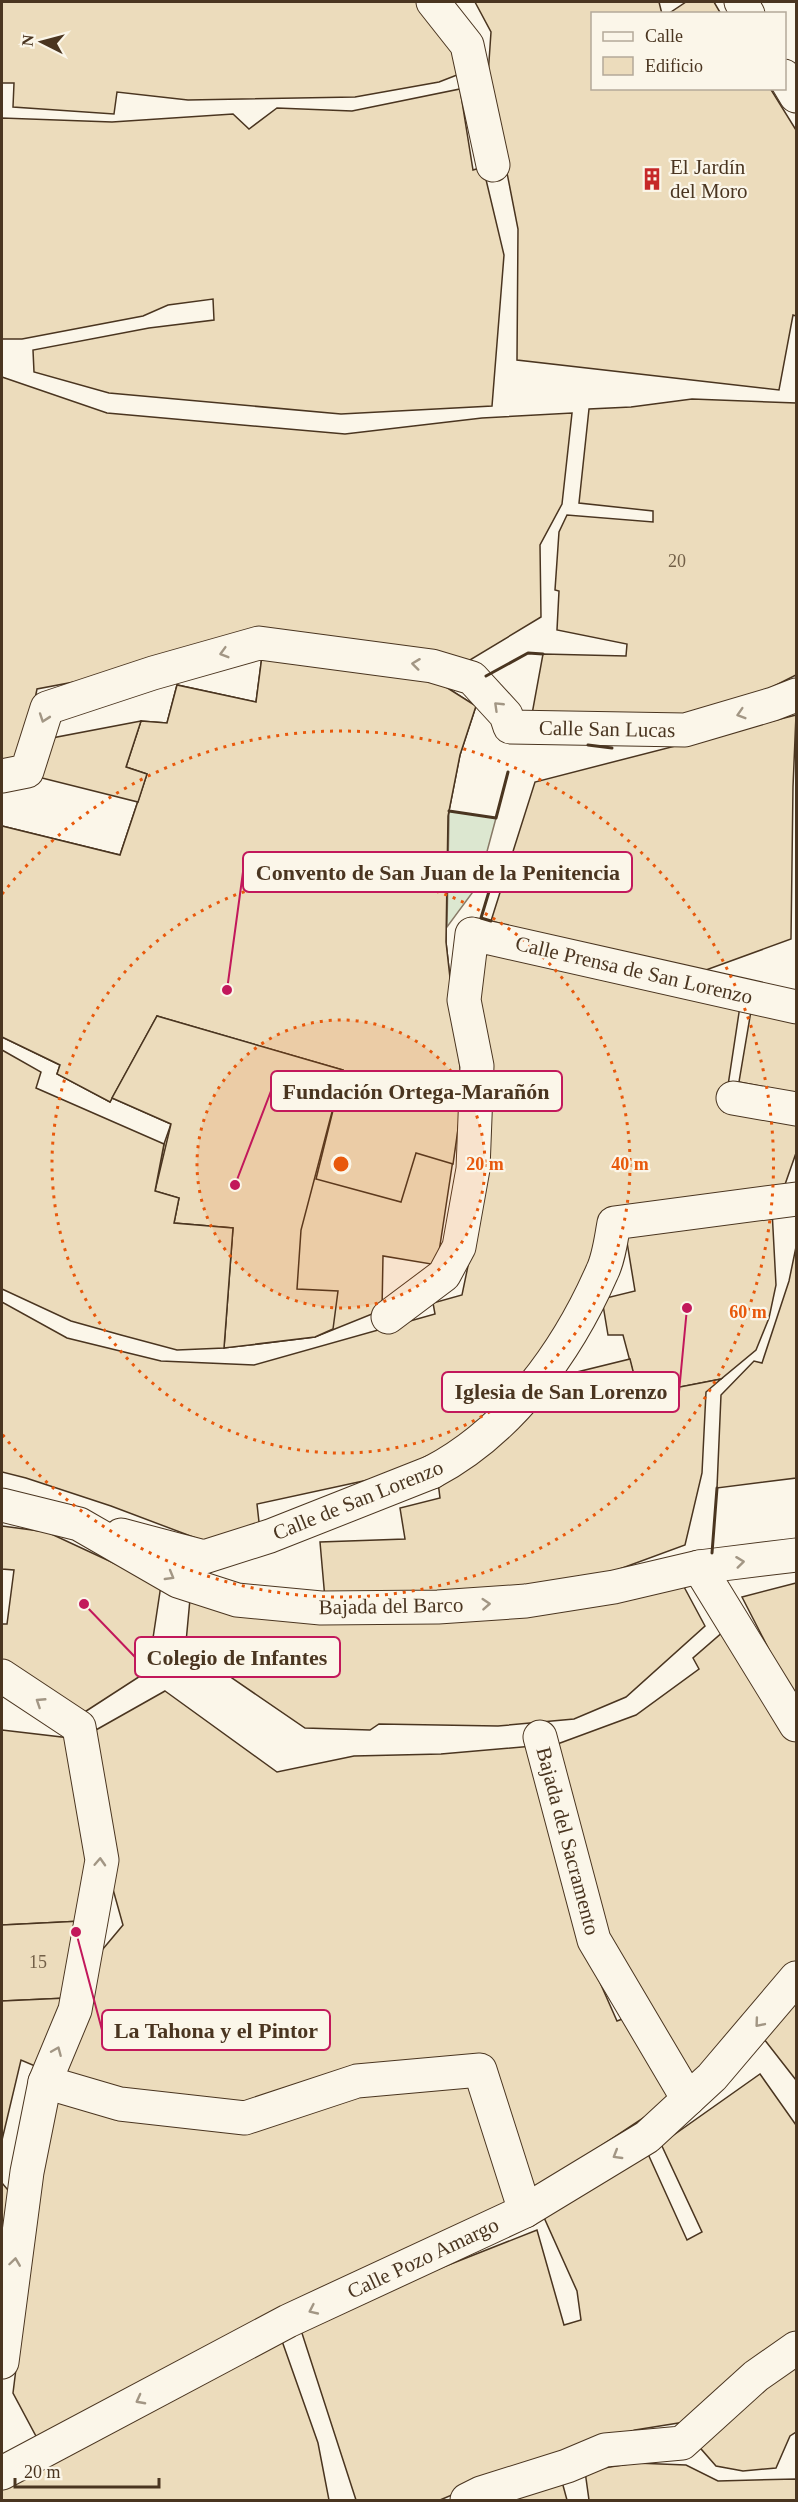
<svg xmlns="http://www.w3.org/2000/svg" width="798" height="2502" viewBox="0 0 798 2502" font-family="'Times New Roman',serif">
	<rect width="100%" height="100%" fill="#fbf6e9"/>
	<!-- green -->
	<polygon fill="#dce7d0" stroke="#887966" stroke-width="1.5" points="449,811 496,818 478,885 447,927"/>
	<!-- building -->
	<g fill="#ecdcbc" stroke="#4a3520" stroke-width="1.5">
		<polygon points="2,2 423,2 452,37 457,75 439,82 355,97 188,100 117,92 114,114 13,107 14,83 2,83"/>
		<polygon points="475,2 659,2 662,14 592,14 592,88 770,88 796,130 796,316 793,315 779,390 517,360 518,229 488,76 491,32"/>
		<polygon points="686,2 714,2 721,14 668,14"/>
		<polygon points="460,89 473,170 483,167 504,255 492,406 341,414 109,393 34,372 33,350 149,328 214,320 213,299 168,305 143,316 22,339 2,339 2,118 112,122 233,114 249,129 277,108 352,111"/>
		<polygon points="2,377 107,413 345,434 482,418 572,413 562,504 540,545 541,617 470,660 269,635 127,672 37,689 23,758 2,763"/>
		<polygon points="692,399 796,403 796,675 744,701 640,723 532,714 543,654 626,656 627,644 557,630 559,591 555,590 559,532 567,515 653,522 653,511 579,503 589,409 631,407"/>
		<polygon points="262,656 427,675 476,706 460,755 448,816 446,942 463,1094 437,1265 383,1256 382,1310 315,1337 224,1348 233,1228 174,1223 179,1198 155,1191 164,1144 171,1124 112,1098 110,1102 57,1074 60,1065 2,1037 2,826 120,855 147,774 126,767 141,721 167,723 177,685 256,702"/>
		<polygon points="262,656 427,675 476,706 460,755 448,816 446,942 463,1094 453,1164 416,1153 401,1202 316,1179 343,1070 157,1016 110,1102 57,1074 60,1065 2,1037 2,826 120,855 147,774 126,767 141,721 167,723 177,685 256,702"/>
		<polygon points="796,715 793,787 791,939 695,974 491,921 535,782"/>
		<polygon points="141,721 126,767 147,774 138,802 38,777 52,738"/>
		<polygon points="484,947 740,1006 724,1112 796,1125 796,1153 782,1193 607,1210 568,1321 503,1405 423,1468 257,1504 260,1531 217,1546 111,1506 26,1478 2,1472 2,1302 67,1338 161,1361 254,1365 435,1314 433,1303 462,1295 490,1159 491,1072 475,1000"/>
		<polygon points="752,1005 796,1013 796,1093 739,1082"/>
		<polygon points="157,1016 343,1070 301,1230 297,1289 338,1291 333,1329 315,1337 224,1348 233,1228 174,1223 179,1198 155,1191 171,1124 112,1098"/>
		<polygon points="2,1050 41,1072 36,1088 164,1144 155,1191 179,1198 174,1223 233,1228 224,1348 177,1350 121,1335 71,1321 2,1289"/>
		<polygon points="772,1210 776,1285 769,1318 756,1350 721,1379 639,1395 623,1335 608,1335 602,1299 635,1291 626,1236"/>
		<polygon points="796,1247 796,1478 717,1488 721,1395 754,1361 762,1363 789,1281"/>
		<polygon points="630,1359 639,1395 721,1379 706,1392 702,1473 685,1545 606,1574 460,1594 325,1599 320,1542 405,1539 400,1508 440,1498 437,1474 506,1429 573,1373"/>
		<polygon points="2,1526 47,1532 161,1585 148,1671 80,1715 2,1670 2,1624 7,1624 14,1570 2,1569"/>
		<polygon points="796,1583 796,1702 742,1597"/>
		<polygon points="683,1585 705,1626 626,1697 574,1719 498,1726 379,1724 370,1730 305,1728 226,1674 185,1653 190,1599"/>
		<polygon points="731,1625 796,1740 796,1966 688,2080 603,1940 552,1746 636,1715 699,1669 693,1658"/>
		<polygon points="165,1691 277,1772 354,1756 441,1754 533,1746 583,1944 617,2021 625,2018 675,2097 530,2193 488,2059 245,2111 119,2098 59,2071 87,1968 123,1925 109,1875 87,1735"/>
		<polygon points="2,1730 70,1738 92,1853 82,1921 2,1925"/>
		<polygon points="82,1921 67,1998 2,2001 2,1925"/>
		<polygon points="796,1995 796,2080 760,2034"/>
		<polygon points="67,1998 42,2069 21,2060 2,2140 2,2001"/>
		<polygon points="760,2074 796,2125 796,2337 697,2420 635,2430 483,2482 440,2500 356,2500 299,2324 537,2230 564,2325 581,2320 577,2291 542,2213 648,2154 687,2240 702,2232 661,2144"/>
		<polygon points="475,2079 511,2200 37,2438 13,2393 50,2095 245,2126 345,2091"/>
		<polygon points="2,2183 13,2196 2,2307"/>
		<polygon points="282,2341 318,2443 329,2500 2,2500 2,2489"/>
		<polygon points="796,2359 796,2432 790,2436 776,2468 743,2471 716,2466 695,2442"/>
		<polygon points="635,2463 686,2465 718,2481 796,2479 796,2500 589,2500 585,2471"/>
		<polygon points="561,2478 567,2500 493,2500"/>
	</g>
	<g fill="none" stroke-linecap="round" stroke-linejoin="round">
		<!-- pedestrian casing -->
		<g stroke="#4a3520" stroke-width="35">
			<g id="pedestrian">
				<path d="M432,1472C510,1431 567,1352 602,1272C609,1258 611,1239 614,1223L796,1199"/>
				<polyline points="699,1567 796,1725"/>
				<polyline points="540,1737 594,1940 688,2099"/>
				<polyline points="45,2082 120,2104 245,2118 357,2081 480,2070 525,2211"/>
				<polyline points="467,2500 481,2493 567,2466 605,2450 682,2443 756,2376 796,2348"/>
			</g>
		</g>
		<!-- minor casing -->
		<g stroke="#4a3520" stroke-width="35">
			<g id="minor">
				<polyline points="433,2 467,45 493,165"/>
				<polyline points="741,2 748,14"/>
				<polyline points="784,76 796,96"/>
				<polyline points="2,776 27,771 47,708 153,673 259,643 432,666 472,678 506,715 510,727 685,730 773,704 796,695"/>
				<polyline points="733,1098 796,1109"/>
				<polyline points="388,1317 444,1275 459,1247 473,1169 477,1066 464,1000 472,934 796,1007"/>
				<polyline points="2,1505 79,1524 178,1581 237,1600 321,1608 438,1607 526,1601 614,1587 699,1567 796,1555"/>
				<polyline points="121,1535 204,1557 270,1536 432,1472"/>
				<polyline points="2,1676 79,1727 102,1860 75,2010 45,2082 27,2172 2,2362"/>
				<polyline points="2,2473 288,2321 525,2211 647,2137 712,2077 796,1978"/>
			</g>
		</g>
		<!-- pedestrian -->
		<use href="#pedestrian" stroke="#fbf6e9" stroke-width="33"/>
		<!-- minor -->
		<use href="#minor" stroke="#fbf6e9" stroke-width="33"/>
		<!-- wall -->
		<g stroke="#4a3520" stroke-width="3">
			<polyline points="486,676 528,653 543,654"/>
			<polyline points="588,745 612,748"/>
			<polyline points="449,811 496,818 508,772"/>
			<polyline points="491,921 481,918 494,875"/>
			<polyline points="712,1553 717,1488"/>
		</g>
	</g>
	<!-- one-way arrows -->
	<defs><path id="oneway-chevron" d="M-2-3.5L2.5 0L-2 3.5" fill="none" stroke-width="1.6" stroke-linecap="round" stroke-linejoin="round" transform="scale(1.5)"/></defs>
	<g stroke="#a29684">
		<use href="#oneway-chevron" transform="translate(224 653) rotate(164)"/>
		<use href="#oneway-chevron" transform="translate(416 664) rotate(-173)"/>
		<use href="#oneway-chevron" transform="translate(498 706) rotate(-136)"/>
		<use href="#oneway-chevron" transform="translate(741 714) rotate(163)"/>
		<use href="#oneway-chevron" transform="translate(44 718) rotate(109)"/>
		<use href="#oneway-chevron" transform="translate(740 1562) rotate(-7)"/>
		<use href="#oneway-chevron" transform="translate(170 1576) rotate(30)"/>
		<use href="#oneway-chevron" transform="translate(486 1604) rotate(-4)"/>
		<use href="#oneway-chevron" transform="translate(40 1702) rotate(-147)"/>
		<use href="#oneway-chevron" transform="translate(100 1862) rotate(-87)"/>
		<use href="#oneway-chevron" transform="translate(759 2023) rotate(130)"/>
		<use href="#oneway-chevron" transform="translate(57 2051) rotate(-67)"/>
		<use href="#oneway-chevron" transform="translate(617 2155) rotate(149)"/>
		<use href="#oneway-chevron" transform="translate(15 2262) rotate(-82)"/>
		<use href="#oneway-chevron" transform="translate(313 2310) rotate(155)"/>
		<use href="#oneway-chevron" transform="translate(140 2400) rotate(152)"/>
	</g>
	<!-- distance rings -->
	<circle cx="341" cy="1164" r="144" fill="#e8590c" fill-opacity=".12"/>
	<g fill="none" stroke="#e8590c" stroke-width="3" stroke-dasharray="3 6">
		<circle cx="341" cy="1164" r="144"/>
		<circle cx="341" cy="1164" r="289"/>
		<path d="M2 894A433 433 0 1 1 2 1434"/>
	</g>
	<!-- icons -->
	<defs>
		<g id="building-bare" transform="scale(1.8)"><path d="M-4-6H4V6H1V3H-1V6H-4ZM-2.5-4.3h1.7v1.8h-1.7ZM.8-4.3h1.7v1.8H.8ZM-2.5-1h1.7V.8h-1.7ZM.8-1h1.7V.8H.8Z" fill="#c62828" stroke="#fbf6e9" stroke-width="2.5" paint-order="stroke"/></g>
	</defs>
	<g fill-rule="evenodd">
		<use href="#building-bare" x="652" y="179"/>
	</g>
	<g text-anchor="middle" stroke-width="4.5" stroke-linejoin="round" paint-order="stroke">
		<!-- number labels -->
		<g font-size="18" fill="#725f47">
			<text x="677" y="567">20</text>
			<text x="38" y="1968">15</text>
		</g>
		<!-- poi labels -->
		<g font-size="21" fill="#4a3520" stroke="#fbf6e9" text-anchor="start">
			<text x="670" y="174">El Jardín<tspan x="670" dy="24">del Moro</tspan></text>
		</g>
		<!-- street labels -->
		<g font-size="21" fill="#4a3520" stroke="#fbf6e9">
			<text transform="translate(607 729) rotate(1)" y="7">Calle San Lucas</text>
			<text transform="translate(634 970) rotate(13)" y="7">Calle Prensa de San Lorenzo</text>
			<text transform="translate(358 1500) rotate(-22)" y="7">Calle de San Lorenzo</text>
			<text transform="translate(391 1606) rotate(-1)" y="7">Bajada del Barco</text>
			<text transform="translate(568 1841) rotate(75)" y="7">Bajada del Sacramento</text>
			<text transform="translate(423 2258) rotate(-25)" y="7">Calle Pozo Amargo</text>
		</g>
	</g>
	<circle cx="341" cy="1164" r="9" fill="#e8590c" stroke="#fbf6e9" stroke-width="3"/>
	<g font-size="18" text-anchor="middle" font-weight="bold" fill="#e8590c" stroke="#fbf6e9" stroke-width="4.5" stroke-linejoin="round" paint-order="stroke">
		<text x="485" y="1170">20 m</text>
		<text x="630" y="1170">40 m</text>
		<text x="748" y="1318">60 m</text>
	</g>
	<!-- callouts -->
	<path fill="none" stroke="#c2185b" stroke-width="2" d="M227 990L243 872M235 1185L271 1091M687 1308L679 1392M84 1604L135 1657M76 1932L102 2030"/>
	<g fill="#c2185b" stroke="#fbf6e9" stroke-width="2">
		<circle cx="227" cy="990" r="6"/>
		<circle cx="235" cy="1185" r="6"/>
		<circle cx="687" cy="1308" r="6"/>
		<circle cx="84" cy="1604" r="6"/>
		<circle cx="76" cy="1932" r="6"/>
	</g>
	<g fill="#fbf6e9" stroke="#c2185b" stroke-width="2">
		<rect x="243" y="852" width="389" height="40" rx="6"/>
		<rect x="271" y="1071" width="291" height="40" rx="6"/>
		<rect x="442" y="1372" width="237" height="40" rx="6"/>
		<rect x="135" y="1637" width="205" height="40" rx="6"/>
		<rect x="102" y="2010" width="228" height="40" rx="6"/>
	</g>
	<g font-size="22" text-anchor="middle" font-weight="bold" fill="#4a3520">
		<text x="438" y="880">Convento de San Juan de la Penitencia</text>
		<text x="416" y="1099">Fundación Ortega-Marañón</text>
		<text x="561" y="1399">Iglesia de San Lorenzo</text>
		<text x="237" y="1665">Colegio de Infantes</text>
		<text x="216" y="2038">La Tahona y el Pintor</text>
	</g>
	<!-- border -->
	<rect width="798" height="2502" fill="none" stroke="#4a3520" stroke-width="6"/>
	<!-- legend -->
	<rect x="591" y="12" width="195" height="78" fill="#fbf6e9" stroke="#b4a999" stroke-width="1.5"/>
	<rect x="603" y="32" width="30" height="9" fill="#fbf6e9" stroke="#b4a999" stroke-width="1.5"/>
	<text x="645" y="42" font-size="18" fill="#4a3520">Calle</text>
	<rect x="603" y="57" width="30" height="18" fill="#ecdcbc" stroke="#b4a999" stroke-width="1.5"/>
	<text x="645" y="72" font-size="18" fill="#4a3520">Edificio</text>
	<!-- north arrow -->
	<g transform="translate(42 42) rotate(276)" stroke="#fbf6e9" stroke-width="4.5" paint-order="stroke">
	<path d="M0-4.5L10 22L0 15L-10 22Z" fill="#4a3520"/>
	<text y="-9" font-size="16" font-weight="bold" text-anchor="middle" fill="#4a3520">N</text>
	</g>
	<!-- scale -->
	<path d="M15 2478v9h144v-9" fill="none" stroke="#4a3520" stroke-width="3"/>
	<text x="24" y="2478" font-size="18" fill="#4a3520" stroke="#fbf6e9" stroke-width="4.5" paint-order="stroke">20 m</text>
</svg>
